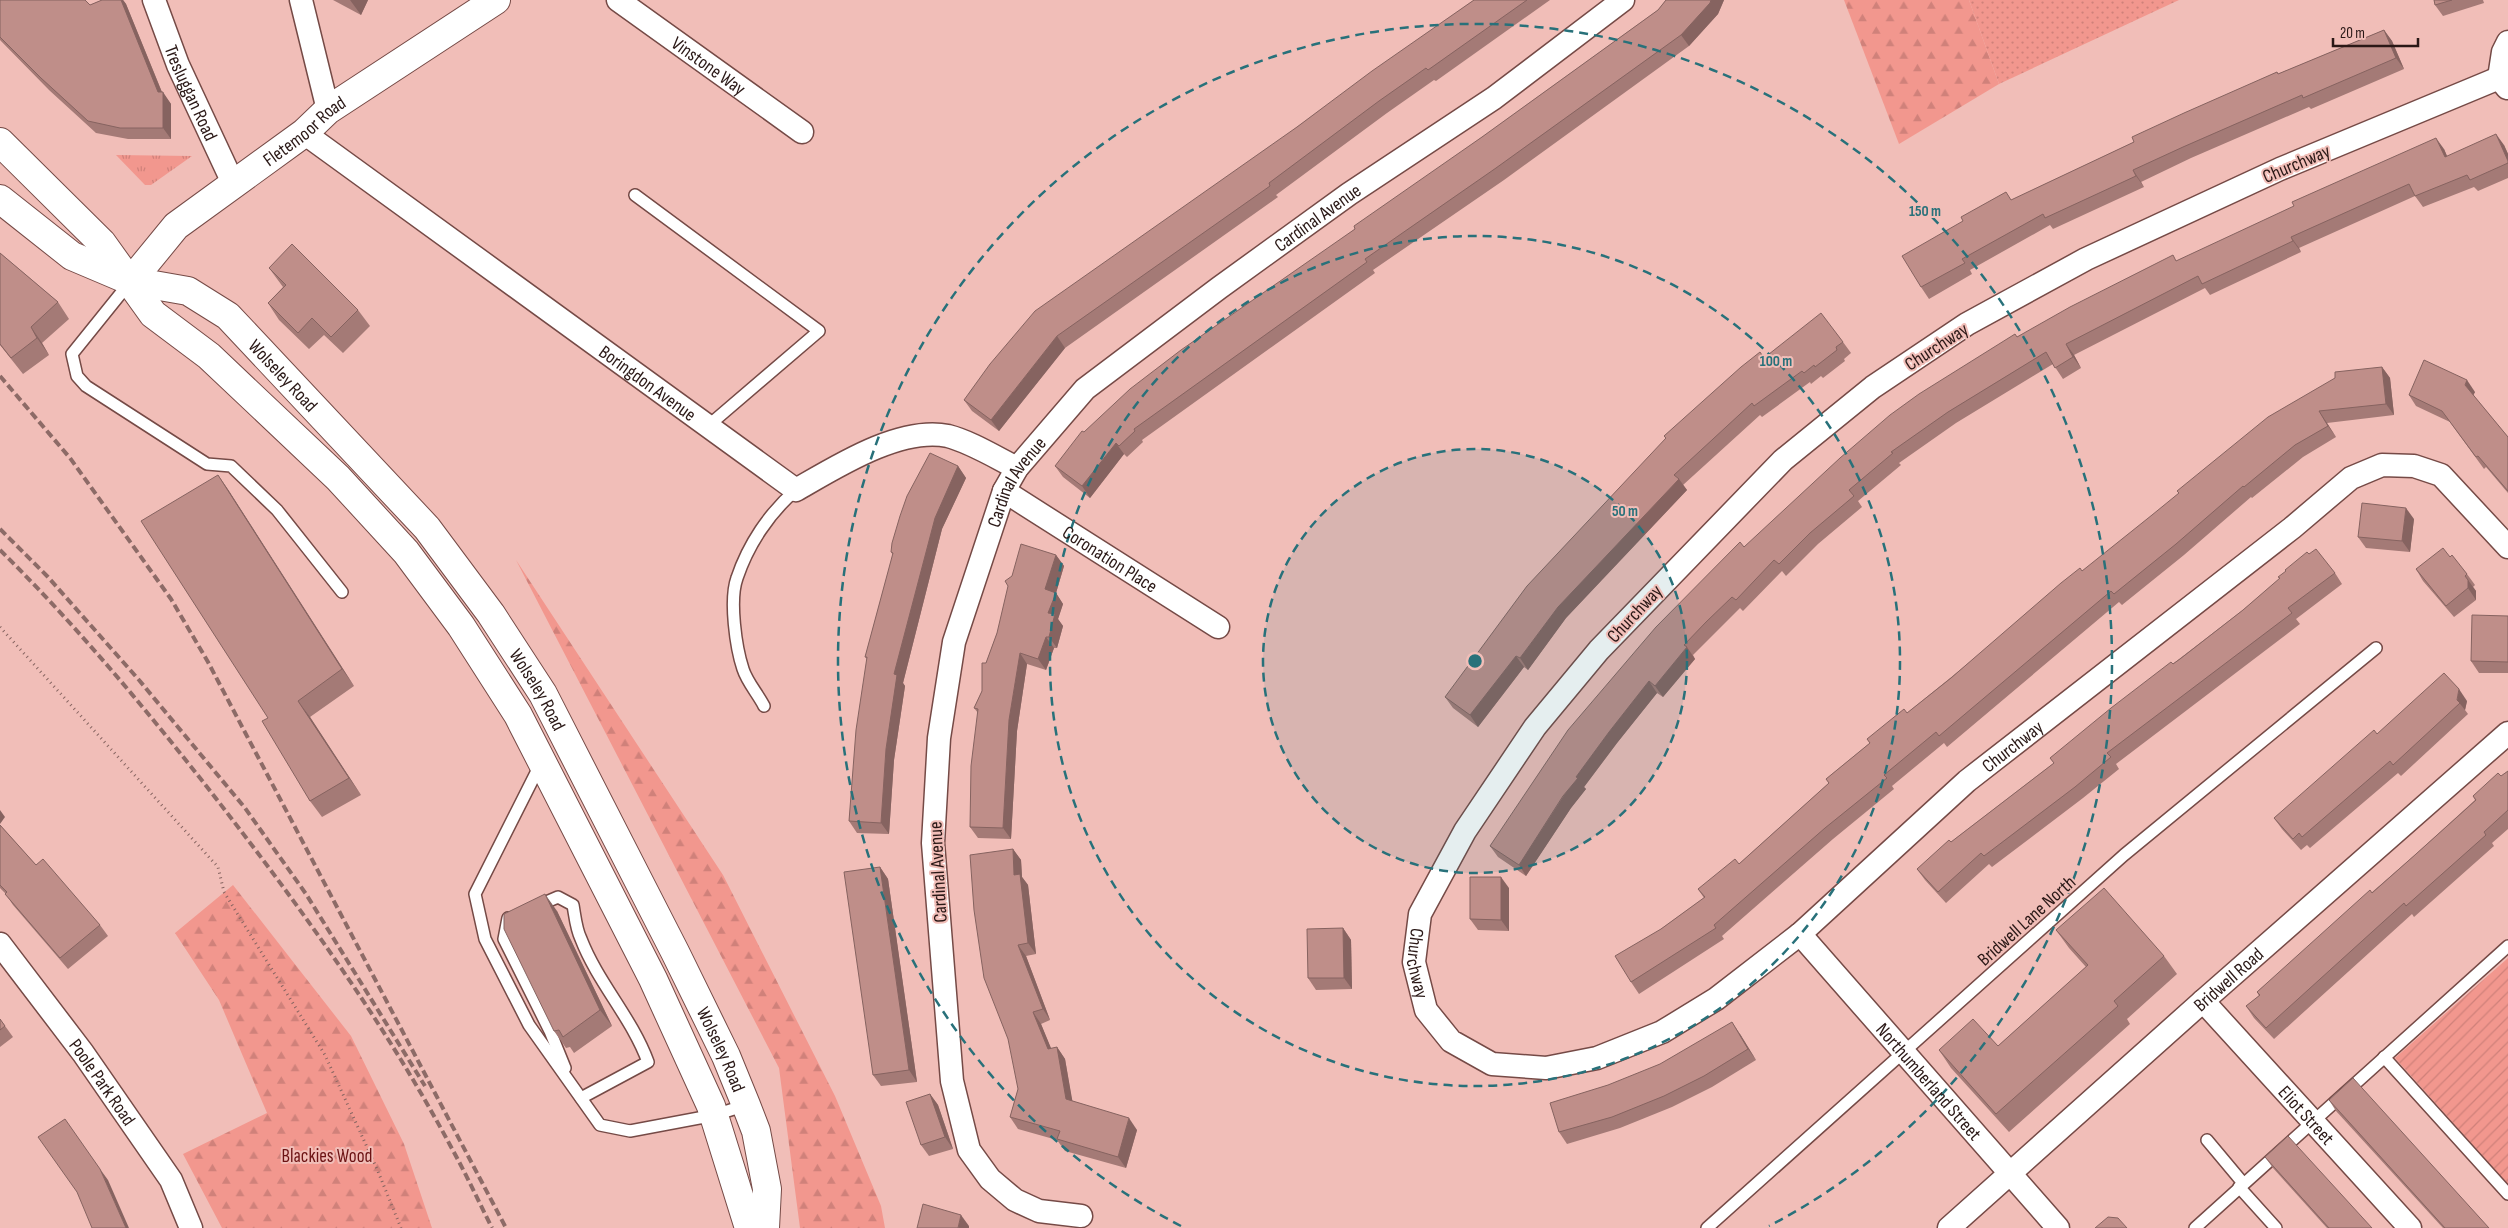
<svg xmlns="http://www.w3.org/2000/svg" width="2508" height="1228" viewBox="0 0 2508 1228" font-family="'Sofia Sans Condensed',sans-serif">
	<defs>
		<pattern id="grass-tufts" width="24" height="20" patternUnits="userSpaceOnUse" patternTransform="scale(1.25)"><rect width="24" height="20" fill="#f2978e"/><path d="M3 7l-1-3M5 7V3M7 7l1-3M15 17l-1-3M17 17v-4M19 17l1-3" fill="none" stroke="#d0817a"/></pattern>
		<pattern id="forest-firs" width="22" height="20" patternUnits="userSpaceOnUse" patternTransform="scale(1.25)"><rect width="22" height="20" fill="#f2978e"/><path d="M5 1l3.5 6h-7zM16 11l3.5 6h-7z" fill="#d0817a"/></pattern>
		<pattern id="park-dots" width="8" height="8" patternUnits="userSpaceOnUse" patternTransform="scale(1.25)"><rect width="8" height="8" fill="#f2978e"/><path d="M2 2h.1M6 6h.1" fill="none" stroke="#d0817a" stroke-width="1.8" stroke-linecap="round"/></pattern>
		<pattern id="garden-furrows" width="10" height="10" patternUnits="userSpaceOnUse" patternTransform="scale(1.25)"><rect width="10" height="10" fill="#f2978e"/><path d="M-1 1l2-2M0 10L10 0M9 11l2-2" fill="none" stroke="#d0817a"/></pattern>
	</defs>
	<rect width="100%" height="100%" fill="#f1beb8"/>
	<!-- grass -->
	<polygon fill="url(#grass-tufts)" points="116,155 192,156 151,185 145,185"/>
	<!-- forest -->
	<g fill="url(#forest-firs)">
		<polygon points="1844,0 1969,0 1999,84 1899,144"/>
		<polygon points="516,560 723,875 835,1096 881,1206 885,1228 800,1228 779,1068"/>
		<polygon points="233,885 351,1036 404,1144 432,1228 222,1228 183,1154 267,1113 219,1000 175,933"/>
	</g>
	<!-- park -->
	<polygon fill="url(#park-dots)" points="1969,0 2179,0 1999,84"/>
	<!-- garden -->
	<polygon fill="url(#garden-furrows)" points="2508,958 2508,1184 2395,1058"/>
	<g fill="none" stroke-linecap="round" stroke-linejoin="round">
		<!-- lane casing -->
		<g stroke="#754a46" stroke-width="14">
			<g id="lane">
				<polyline points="635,195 819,331 708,426"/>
				<polyline points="130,282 72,354 77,376 86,386 207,464 231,466 277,510 342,592"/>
				<path d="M764,706C758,694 747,682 743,669C736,648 729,600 737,578C748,545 769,513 796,490"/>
				<polyline points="541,763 475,894 485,939 529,1025 600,1125 630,1131 715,1115 746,1105"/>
				<path d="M537,906L558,897L573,905C575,916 576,929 581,939C598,983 632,1018 648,1062L581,1098"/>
				<polyline points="508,918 504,939 550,1031 565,1068"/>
				<polyline points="2384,1057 2508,1194"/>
				<polyline points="2207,1140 2243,1183"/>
				<polyline points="2239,1187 2276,1228"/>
				<polyline points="1707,1228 2124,855 2376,648"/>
				<polyline points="2195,1228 2508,946"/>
			</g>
		</g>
		<!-- street casing -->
		<g stroke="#754a46" stroke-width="25">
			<g id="street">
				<path id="s1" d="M154,0L178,65L233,183"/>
				<polyline points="301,0 328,110"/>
				<path id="s2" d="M618,0L802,132"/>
				<path id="s3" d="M2499,78L2280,169L2086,259L1967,324L1873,387L1783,460L1599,650L1535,727L1465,831L1420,914L1414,962L1426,1010L1451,1041L1492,1064L1546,1068L1597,1058L1662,1032L1716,999L1800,934L1967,781L2292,528L2351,478L2382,465L2414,466L2441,475L2508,547"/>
				<polyline points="2507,88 2499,78 2503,52 2508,42"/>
				<path id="s4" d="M304,133L796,490C836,467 900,426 948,436C971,442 995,457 1017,468"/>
				<path id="s5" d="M1004,491L1218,627"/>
				<path id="s6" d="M1800,934L2058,1228"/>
				<path id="s7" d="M0,944L83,1053L171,1180L191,1228"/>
				<path id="s8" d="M2203,1001L2410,1228"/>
				<path id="s9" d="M1081,1216L1039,1211L1015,1200L990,1179L969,1150L952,1081L933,843L939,738L954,642L1004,491L1017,468L1085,389L1219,288L1349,194L1494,98L1623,0"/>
				<path id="s10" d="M1949,1228L2203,1001L2508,733"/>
			</g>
		</g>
		<!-- secondary casing -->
		<g stroke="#754a46" stroke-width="30">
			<g id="secondary">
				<polyline points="0,142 102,243 153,314 209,356 338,478 406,552 461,626 518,715 653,979 711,1106 749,1228"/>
				<path id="s11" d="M0,199L72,256L131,281L188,291L228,316L427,528L491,614L543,694L675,952L726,1056L746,1105L756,1131L767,1189L765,1228"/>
				<path id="s12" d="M131,281L176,226L304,133L328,110L496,0"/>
			</g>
		</g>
		<!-- path -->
		<polyline stroke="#876561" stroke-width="3" stroke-dasharray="1 4" stroke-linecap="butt" points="0,627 218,867 224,892 325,1055 377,1169 401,1228"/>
		<!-- lane -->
		<use href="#lane" stroke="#fff" stroke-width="11"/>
		<!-- street -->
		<use href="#street" stroke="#fff" stroke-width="22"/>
		<!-- secondary -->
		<use href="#secondary" stroke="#fff" stroke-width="28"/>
		<!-- rail -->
		<g stroke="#8d6b67" stroke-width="4" stroke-dasharray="8 4" stroke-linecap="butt">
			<polyline points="0,376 70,458 171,599 208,662 506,1228"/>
			<polyline points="0,529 48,577 139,680 245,808 306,894 425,1086"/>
			<path d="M0,550C76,625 145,708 211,792C298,904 383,1020 450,1145C465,1172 478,1200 492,1228"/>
		</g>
	</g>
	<!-- wall -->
	<g fill="#a47a76">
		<polygon points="0,0 90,5 102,0 123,0 126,4 162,92 171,104 171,139 128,139 96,133 49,90 0,40"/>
		<polygon points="333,0 368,0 361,15"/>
		<polygon points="1474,0 1550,0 1436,81 1434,80 1387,113 1276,195 1278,197 1065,348 999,431 972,411 964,400 1297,127"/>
		<polygon points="1666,0 1724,0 1718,14 1689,46 1504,180 1373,270 1375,273 1142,440 1143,442 1127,457 1124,454 1090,498 1063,477 1055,466 1084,432 1355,229 1658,10"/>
		<polygon points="2434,0 2483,0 2484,3 2443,16 2435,5"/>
		<polygon points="2384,30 2392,41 2404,69 2311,109 2309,107 2191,158 2141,182 2144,187 2053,229 2050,225 1970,270 1972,274 1929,299 1921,287 2012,200 2134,142 2277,72 2278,74"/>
		<polygon points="2504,145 2508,154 2508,178 2478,191 2474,187 2423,207 2415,196 2299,248 2301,252 2210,295 2205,288 2074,355 2081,368 2063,379 2053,364 1956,423 1899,463 1901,465 1858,501 1862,507 1818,544 1786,576 1782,571 1743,611 1740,608 1693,655 1695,659 1663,697 1657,693 1617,743 1584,787 1586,789 1571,808 1526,876 1498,857 1490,846 1744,547 2017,337 2177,261 2444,149 2447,156"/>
		<polygon points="0,253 58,302 69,319 42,343 49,355 23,374 0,345"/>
		<polygon points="269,268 358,310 370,326 343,353 324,335 309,349 279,320 268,303 283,287"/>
		<polygon points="1843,342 1851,353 1844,359 1845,361 1823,378 1821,376 1811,384 1810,382 1762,417 1760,415 1683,485 1687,490 1566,618 1528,670 1524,667 1478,727 1453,708 1445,697 1666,439 1664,436 1764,358"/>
		<polygon points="2382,367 2390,378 2394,415 2327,423 2336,437 2303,457 2252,498 2251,497 2184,555 2122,605 2119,602 1947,747 1944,743 1892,786 1894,789 1833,839 1722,936 1724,939 1639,994 1631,982 1661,929 1704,898 1698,889 1739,864 1829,783 1826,779 1870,743 1867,739 1907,713 2082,571"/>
		<polygon points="2475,392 2473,395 2508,437 2508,493 2486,467 2484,469 2450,422 2416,406 2409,395"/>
		<polygon points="958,466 966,478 942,529 903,683 905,686 894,760 889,834 857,833 849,821 867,659 865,657 893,555 891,552"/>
		<polygon points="218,475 229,491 354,686 310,717 361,795 322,817 310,801 268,718"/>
		<polygon points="2414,519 2410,552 2366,548 2358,537"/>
		<polygon points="2309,554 2335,573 2342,584 2296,619 2300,624 2116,764 2119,769 2083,798 1992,867 1989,864 1946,903 1925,880 1917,869 1951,842 2054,763 2050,758 2243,610"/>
		<polygon points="1056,555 1064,566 1056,593 1063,604 1058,619 1063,626 1057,648 1054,648 1046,670 1027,664 1017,731 1011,839 978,838 970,827 978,713 974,708 982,691 986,663 997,633"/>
		<polygon points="2450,557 2467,574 2475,585 2473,587 2476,591 2476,600 2454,617 2423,581 2416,569"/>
		<polygon points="2508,616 2508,673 2479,673 2471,661"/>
		<polygon points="2467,701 2465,710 2468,714 2401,776 2398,773 2310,848 2307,845 2301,850 2282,829 2274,818 2377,734"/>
		<polygon points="2508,771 2508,829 2492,843 2494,846 2414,917 2412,914 2274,1039 2254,1018 2246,1006 2259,996 2257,992 2416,854 2475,800 2473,796"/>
		<polygon points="0,825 36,865 100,925 108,936 68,969 13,905 5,893 0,888"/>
		<polygon points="1013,849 1021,860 1022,877 1028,885 1036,954 1026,956 1050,1020 1041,1024 1051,1049 1057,1047 1065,1059 1072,1101 1137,1130 1126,1168 1065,1151 1057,1140 1018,1129 1010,1117 1018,1089"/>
		<polygon points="880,867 888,879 917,1082 881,1086 873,1075"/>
		<polygon points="1509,888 1509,931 1478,930 1470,919"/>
		<polygon points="557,911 612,1026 574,1053 570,1047 566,1048 554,1031"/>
		<polygon points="1343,928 1351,940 1352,989 1316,990 1308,978"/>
		<polygon points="2056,930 2164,956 2177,974 2127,1019 2130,1024 2009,1132 1951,1068 1939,1050 1998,1046 2086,967 2069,948"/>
		<polygon points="0,1019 13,1037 0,1047"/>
		<polygon points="1740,1034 1756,1060 1712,1087 1672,1107 1620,1128 1567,1144 1559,1132"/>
		<polygon points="930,1094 938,1105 953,1149 929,1156 921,1145"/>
		<polygon points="2329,1100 2489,1228 2443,1228 2336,1111"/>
		<polygon points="2265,1157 2372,1228 2327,1228 2273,1168"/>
	</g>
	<!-- shaded-wall -->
	<g fill="#866360">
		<polygon points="121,0 123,0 126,4 163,95 163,92 171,104 171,139 163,128 158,92"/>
		<polygon points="350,0 368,0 361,15"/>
		<polygon points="1711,0 1724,0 1718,14 1689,46 1681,35"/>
		<polygon points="2384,30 2392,41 2404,69 2396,58"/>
		<polygon points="2496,134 2504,145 2508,154 2508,161"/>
		<polygon points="2436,138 2444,149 2452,168 2445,157"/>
		<polygon points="2133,170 2141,182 2144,187 2136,176"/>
		<polygon points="2291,237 2299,248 2301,252 2293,241"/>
		<polygon points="31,327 42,343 49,355 37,338"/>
		<polygon points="1057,336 1065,348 999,431 991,420"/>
		<polygon points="2066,344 2074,355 2081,368 2073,357"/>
		<polygon points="2382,367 2390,378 2394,415 2386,404"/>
		<polygon points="2467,380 2475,392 2473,396 2465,385"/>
		<polygon points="2319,411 2327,423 2336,437 2328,426"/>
		<polygon points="1116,443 1124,454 1090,498 1082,486"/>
		<polygon points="958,466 966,478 942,529 903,683 905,686 894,760 889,834 881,823 886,749 894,674 935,518"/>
		<polygon points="218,475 229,491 354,686 342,669"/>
		<polygon points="1679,479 1687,490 1566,618 1528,670 1520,658 1558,607"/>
		<polygon points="2406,508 2414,519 2410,552 2402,541"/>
		<polygon points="1056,555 1064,566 1056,593 1063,604 1058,619 1063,626 1057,648 1049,637 1048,613 1045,589"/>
		<polygon points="2468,580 2476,591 2476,600 2468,588"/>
		<polygon points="1046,637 1054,648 1046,670 1038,659"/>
		<polygon points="1687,647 1695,659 1663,697 1655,686"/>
		<polygon points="1020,653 1027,664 1017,731 1011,839 1003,828 1009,720"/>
		<polygon points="1516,656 1524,667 1478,727 1470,715"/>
		<polygon points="1649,681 1657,693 1617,743 1584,787 1586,789 1571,808 1526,876 1519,865 1576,777 1609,732"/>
		<polygon points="2459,689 2467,701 2465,710 2457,700"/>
		<polygon points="298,701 310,717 361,795 349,778"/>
		<polygon points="0,810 5,817 0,824"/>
		<polygon points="1013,849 1021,860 1022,877 1028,885 1036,954 1028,943 1014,875"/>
		<polygon points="880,867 888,879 917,1082 909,1070"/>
		<polygon points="1501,877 1509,888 1509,931 1501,920"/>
		<polygon points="545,894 557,911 612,1026 600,1010"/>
		<polygon points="1343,928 1351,940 1352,989 1344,978"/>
		<polygon points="1018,945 1026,956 1050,1020 1043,1009"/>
		<polygon points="1033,1012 1041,1024 1056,1060 1048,1049"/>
		<polygon points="1732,1022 1740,1034 1756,1060 1748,1049"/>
		<polygon points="1057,1047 1065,1059 1074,1110 1066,1099"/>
		<polygon points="930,1094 938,1105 953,1149 945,1137"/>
		<polygon points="1129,1118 1137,1130 1126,1168 1118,1157"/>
		<polygon points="100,1169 108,1180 129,1228 126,1228"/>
		<polygon points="961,1215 969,1226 969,1228 958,1228"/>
	</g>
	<!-- building -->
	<g fill="#bf8e89" stroke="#866360">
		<polygon points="0,0 85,0 90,5 102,0 121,0 158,92 163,92 163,128 120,128 88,121 41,78 0,37"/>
		<polygon points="1474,0 1527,0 1428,70 1426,68 1379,101 1269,183 1270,186 1057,336 991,420 964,400 990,364 1035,311 1297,127 1372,71"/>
		<polygon points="1666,0 1711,0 1710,3 1681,35 1496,168 1365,259 1367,262 1134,429 1135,431 1119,446 1116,443 1082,486 1055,466 1082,431 1084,432 1130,389 1181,350 1355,229 1354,226 1482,137 1658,10"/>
		<polygon points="2434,0 2452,0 2435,5"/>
		<polygon points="2384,30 2396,58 2303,98 2302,95 2183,147 2133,170 2136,176 2045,218 2043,214 1962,259 1965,263 1921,287 1902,256 1963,221 1961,217 2006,192 2011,200 2134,142 2132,137 2184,113 2277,72 2278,74"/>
		<polygon points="2496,134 2508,161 2508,163 2470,180 2467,175 2415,196 2409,184 2291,237 2293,241 2202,284 2198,276 2066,344 2073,357 2055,368 2046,352 1948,412 1891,452 1893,453 1849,490 1854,496 1810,533 1779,564 1774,560 1736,600 1732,597 1706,622 1684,645 1687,647 1655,686 1649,681 1609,732 1576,777 1578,778 1563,796 1519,865 1490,846 1568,730 1656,627 1740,542 1744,547 1840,458 1890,415 1919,394 2015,334 2017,337 2070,307 2173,255 2176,261 2294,206 2292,202 2436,138 2445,157"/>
		<polygon points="292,244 358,310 331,337 312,318 298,333 268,303 286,285 269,268"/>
		<polygon points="0,253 58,302 31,327 37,338 11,358 0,344"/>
		<polygon points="1821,313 1843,342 1836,347 1837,350 1815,367 1814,365 1804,373 1802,371 1754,406 1752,403 1674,475 1679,479 1558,607 1520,658 1516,656 1470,715 1445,697 1527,586 1666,438 1664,436 1741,367 1760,352 1764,358"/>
		<polygon points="2424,360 2467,380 2465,385 2508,437 2508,491 2478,456 2476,457 2442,411 2409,395"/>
		<polygon points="2382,367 2386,404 2319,411 2328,426 2295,445 2244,487 2243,486 2176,544 2114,594 2111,591 1939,736 1936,732 1884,775 1887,778 1825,828 1714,925 1716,928 1631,982 1615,956 1661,929 1705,897 1698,889 1735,859 1739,864 1829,783 1826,779 1870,743 1867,739 1904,709 1907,713 1951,678 2061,583 2080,568 2082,571 2152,515 2179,493 2177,491 2268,417 2335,378 2335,372"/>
		<polygon points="930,453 958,466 935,518 894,674 897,675 886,749 881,823 849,821 856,730 867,657 865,657 893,553 891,552 892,543 900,516 907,496"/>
		<polygon points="218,475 342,669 298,701 349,778 310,801 262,721 268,718 141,521"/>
		<polygon points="2362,503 2406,508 2402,541 2358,537"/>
		<polygon points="1021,544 1056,555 1045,589 1056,593 1048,613 1055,614 1049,637 1046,637 1038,659 1020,653 1009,720 1003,828 970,827 971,766 978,709 974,708 982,691 982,663 986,663 997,633 1008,586 1005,581 1012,576"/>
		<polygon points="2443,548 2450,557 2452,555 2467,574 2465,576 2468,580 2468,588 2446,606 2416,569"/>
		<polygon points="2316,549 2335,573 2288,608 2292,613 2107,753 2111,757 2075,787 1984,856 1981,853 1938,892 1917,869 1949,840 1951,842 2054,763 2050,758 2111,708 2171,662 2173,664 2180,659 2243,610 2280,578 2278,577 2286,571 2285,570 2307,552 2309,554"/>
		<polygon points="2472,615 2508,616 2508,662 2471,661"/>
		<polygon points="2444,673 2459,689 2457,700 2460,703 2393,765 2390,761 2302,837 2299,833 2293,839 2274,818 2374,730 2377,734"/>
		<polygon points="2508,771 2508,810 2484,832 2486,835 2406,906 2404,903 2266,1028 2246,1006 2260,995 2257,992 2370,890 2372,893 2416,854 2476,800 2473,796 2498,773 2501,776"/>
		<polygon points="0,825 36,865 43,859 100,925 60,958 5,894 7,892 0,885"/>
		<polygon points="1013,849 1014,875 1020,874 1028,943 1018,945 1043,1009 1033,1012 1048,1049 1057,1047 1066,1099 1129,1118 1118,1157 1057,1139 1060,1131 1010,1117 1018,1089 1008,1039 984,978 974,910 970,855"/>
		<polygon points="880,867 909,1070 873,1075 844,872"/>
		<polygon points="1470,877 1501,877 1501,920 1470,919"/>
		<polygon points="2104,888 2164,956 2114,1001 2118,1006 1996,1114 1939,1050 1973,1019 1998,1046 2088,965 2056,930"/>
		<polygon points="545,894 600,1010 563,1037 559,1030 554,1031 504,929 504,914"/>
		<polygon points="1343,928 1344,978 1308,978 1307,929"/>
		<polygon points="0,1019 5,1026 0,1030"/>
		<polygon points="1732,1022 1748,1049 1704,1076 1664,1096 1612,1117 1559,1132 1550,1103 1608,1085 1660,1064"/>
		<polygon points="2353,1078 2489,1228 2445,1228 2329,1100"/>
		<polygon points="930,1094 945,1137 921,1145 906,1102"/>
		<polygon points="65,1119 100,1169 126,1228 92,1228 77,1192 38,1137"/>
		<polygon points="2288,1136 2372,1228 2329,1228 2265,1157"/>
		<polygon points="923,1204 961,1215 958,1228 917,1228"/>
		<polygon points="2108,1217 2118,1218 2127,1228 2095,1228"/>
	</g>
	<!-- distance rings -->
	<circle cx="1475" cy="661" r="212" fill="#28717a" fill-opacity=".12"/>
	<g fill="none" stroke="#28717a" stroke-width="2.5" stroke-dasharray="9 6">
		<circle cx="1475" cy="661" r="212"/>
		<circle cx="1475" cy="661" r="425"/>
		<path d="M1181 1226A637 637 0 1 1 1769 1226"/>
	</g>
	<g text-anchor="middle" stroke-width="4" stroke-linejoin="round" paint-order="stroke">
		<!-- street labels -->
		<g font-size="19" fill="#2a1816" stroke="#f1beb8">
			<text dy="7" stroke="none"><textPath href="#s2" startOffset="112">Vinstone Way</textPath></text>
			<text dy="7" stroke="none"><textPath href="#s1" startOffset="100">Tresluggan Road</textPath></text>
			<text dy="7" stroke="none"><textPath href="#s12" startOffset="231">Fletemoor Road</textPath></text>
			<text transform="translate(2296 163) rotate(-23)" y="7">Churchway</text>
			<text dy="7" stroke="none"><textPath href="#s9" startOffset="1228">Cardinal Avenue</textPath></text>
			<text transform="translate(1936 346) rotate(-33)" y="7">Churchway</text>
			<text dy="7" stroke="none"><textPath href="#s11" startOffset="342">Wolseley Road</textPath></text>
			<text dy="7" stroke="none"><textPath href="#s4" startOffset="425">Boringdon Avenue</textPath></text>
			<text dy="7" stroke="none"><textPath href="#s9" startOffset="822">Cardinal Avenue</textPath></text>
			<text dy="7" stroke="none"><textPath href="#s5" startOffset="126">Coronation Place</textPath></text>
			<text transform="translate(1634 613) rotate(-47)" y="7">Churchway</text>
			<text dy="7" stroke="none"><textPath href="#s11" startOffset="748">Wolseley Road</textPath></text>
			<text dy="7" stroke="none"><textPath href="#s3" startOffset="2214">Churchway</textPath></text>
			<text transform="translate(937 872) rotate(-93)" y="7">Cardinal Avenue</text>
			<text transform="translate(2026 920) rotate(-42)" y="7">Bridwell Lane North</text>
			<text dy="7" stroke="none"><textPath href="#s3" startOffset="1450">Churchway</textPath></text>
			<text dy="7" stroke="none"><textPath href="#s10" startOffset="374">Bridwell Road</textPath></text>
			<text dy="7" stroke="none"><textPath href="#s11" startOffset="1152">Wolseley Road</textPath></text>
			<text dy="7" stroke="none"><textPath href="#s6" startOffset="196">Northumberland Street</textPath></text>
			<text dy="7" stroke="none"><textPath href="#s7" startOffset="172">Poole Park Road</textPath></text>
			<text dy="7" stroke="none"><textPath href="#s8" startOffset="154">Eliot Street</textPath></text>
		</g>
		<!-- park labels -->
		<g font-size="19" fill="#6c1314" stroke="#f1beb8">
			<text x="327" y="1162">Blackies Wood</text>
		</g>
	</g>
	<circle cx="1475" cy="661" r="8" fill="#28717a" stroke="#f1beb8" stroke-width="2.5"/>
	<g font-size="15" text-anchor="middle" font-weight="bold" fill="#28717a" stroke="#f1beb8" stroke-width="4" stroke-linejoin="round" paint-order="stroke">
		<text x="1925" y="216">150 m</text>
		<text x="1776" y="366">100 m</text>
		<text x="1625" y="516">50 m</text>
	</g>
	<!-- scale -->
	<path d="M2333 38v8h85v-8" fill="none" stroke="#2a1816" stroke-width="2.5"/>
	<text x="2340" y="38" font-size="15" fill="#2a1816" stroke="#f1beb8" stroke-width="4" paint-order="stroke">20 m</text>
</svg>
